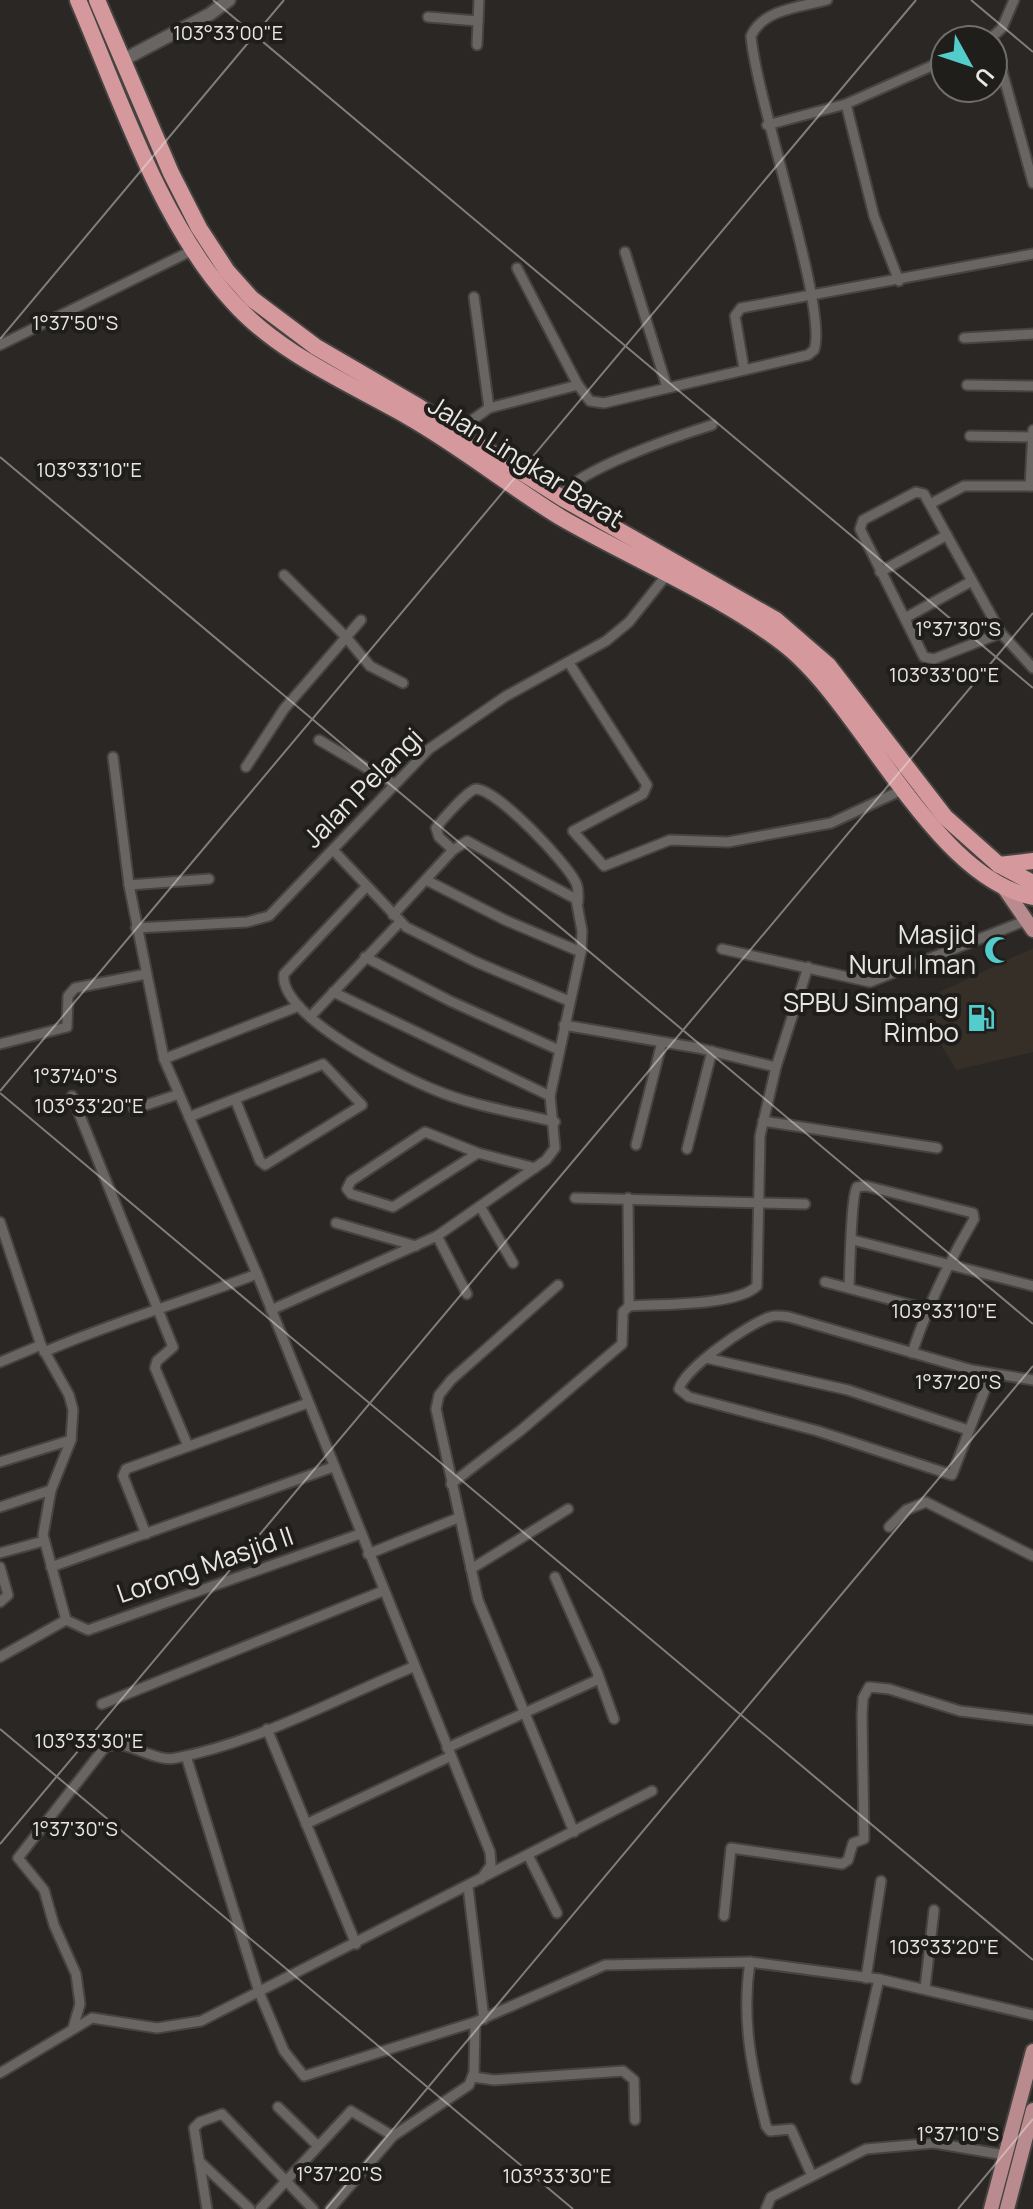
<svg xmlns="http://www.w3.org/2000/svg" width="1033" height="2209" viewBox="0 0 1033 2209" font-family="Manrope,sans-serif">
	<rect width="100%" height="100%" fill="#2a2724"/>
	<!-- built -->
	<polygon fill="#352f27" points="1033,948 1033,1052 956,1070 936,1036 923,1000"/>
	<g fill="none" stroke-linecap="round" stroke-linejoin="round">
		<!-- minor casing -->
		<g stroke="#464441" stroke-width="13">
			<g id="minor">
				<polyline points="428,17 478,21"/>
				<polyline points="993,38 1033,183"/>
				<polyline points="990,39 1002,28 1014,0"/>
				<polyline points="477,45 479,0"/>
				<polyline points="846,104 874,216 899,281"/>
				<polyline points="767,125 846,104 945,60"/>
				<polyline points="625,252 667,387"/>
				<polyline points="517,268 578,385"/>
				<polyline points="474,297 489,408"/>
				<polyline points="964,338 1033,334"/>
				<polyline points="0,345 193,250"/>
				<polyline points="744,369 735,316 741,308 1033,254"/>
				<polyline points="967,385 1033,386"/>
				<path d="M457,431L489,408L578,385L590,401L604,403L808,355L814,350C829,312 756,99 751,36C763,9 801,7 827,0"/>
				<polyline points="970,436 1032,437"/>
				<polyline points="1030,486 1033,430"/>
				<path d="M560,496C579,469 677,436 712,425"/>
				<polyline points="932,503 964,486 1033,486"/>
				<polyline points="880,572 947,535"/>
				<polyline points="284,575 345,636 370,666 403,683"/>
				<polyline points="905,618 972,581"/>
				<polyline points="1001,633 934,659 924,657 860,529 863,520 916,492 924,494 1001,633 1033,668"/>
				<polyline points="569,663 647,785 643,794 573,831 604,866 670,840 728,842 831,823 902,790"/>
				<polyline points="319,740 394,784"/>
				<polyline points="113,757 129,885 164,1059 257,1274 490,1852 491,1865 481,1879"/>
				<polyline points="246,767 284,709 361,620"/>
				<polyline points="333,850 406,927 476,962 569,1001"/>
				<path d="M453,850L439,837L436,828C441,821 468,790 476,789C497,789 568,864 576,883C579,889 578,896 578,902"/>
				<polyline points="426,880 505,920 581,952"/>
				<polyline points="129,885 209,879"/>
				<path d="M366,887L284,974C278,1016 402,1077 435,1090C473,1106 515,1112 555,1122"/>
				<polyline points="136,928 247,922 269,916 429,749 506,696 606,641 629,622 669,572"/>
				<polyline points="722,949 870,982 1027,920"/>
				<polyline points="365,957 450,1001 559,1050"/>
				<polyline points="333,992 550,1096"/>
				<polyline points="310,1017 400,922"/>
				<polyline points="564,1025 698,1048 776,1067"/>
				<polyline points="0,1044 67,1027 68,996 75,988 146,974"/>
				<polyline points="164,1059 299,1006"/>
				<polyline points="72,1096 173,1347 157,1361 155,1368 188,1446"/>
				<polyline points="134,1109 179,1094"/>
				<polyline points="189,1117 323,1064 362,1105 265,1165 260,1161 235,1099"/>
				<polyline points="763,1121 937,1148"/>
				<polyline points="636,1145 662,1042"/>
				<polyline points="687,1149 712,1051"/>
				<polyline points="478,1153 393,1207 351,1194 347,1189 351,1181 425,1132 478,1153 535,1168"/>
				<polyline points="575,1198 805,1204"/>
				<polyline points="481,1208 513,1263"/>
				<polyline points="0,1222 41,1345 69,1395 73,1410 71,1440 51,1490 43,1535 66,1620"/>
				<polyline points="336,1223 416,1246"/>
				<polyline points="437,1236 467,1294"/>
				<polyline points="853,1240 1033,1286"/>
				<polyline points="825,1282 926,1309"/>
				<polyline points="558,1285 451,1380 439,1395 436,1409 478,1600 574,1832"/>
				<path d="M849,1286C850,1269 851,1195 857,1187L866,1186L973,1213L974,1219C948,1263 928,1305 912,1353"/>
				<path d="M629,1306C658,1304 737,1306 757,1286L760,1136L776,1067L808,967"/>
				<polyline points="271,1310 437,1236 546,1160 555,1148 550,1096 581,952 582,931 576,899 467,841 453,850 393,915"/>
				<path d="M44,1352C113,1322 186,1301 257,1274"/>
				<polyline points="706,1358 848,1390 968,1430"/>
				<polyline points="0,1362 41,1345"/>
				<path d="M991,1374L952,1475L818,1431L689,1397L679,1389C685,1368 748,1324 770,1317C775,1315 783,1316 789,1317L972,1370L1033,1380"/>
				<polyline points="0,1462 71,1440"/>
				<polyline points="451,1484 520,1431 622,1344 623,1312 629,1306 628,1198"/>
				<polyline points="0,1507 51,1490"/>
				<polyline points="889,1527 906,1510 926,1502 1033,1556"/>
				<polyline points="146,1534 123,1476 126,1469 308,1403"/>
				<polyline points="0,1553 44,1541"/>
				<polyline points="368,1554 458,1518"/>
				<polyline points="0,1567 8,1595 0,1602"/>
				<polyline points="51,1567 333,1467"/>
				<polyline points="471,1569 568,1509"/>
				<polyline points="66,1620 88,1630 360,1534"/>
				<polyline points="0,1657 66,1620"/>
				<polyline points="599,1677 614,1719"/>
				<polyline points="102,1704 383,1591"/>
				<polyline points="267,1729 356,1944"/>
				<polyline points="447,1748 597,1680 598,1674 555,1577"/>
				<polyline points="186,1756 259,1992 284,2051 304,2076 475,2022 605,1965 750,1962 879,1979 1033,2015"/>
				<polyline points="306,1824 451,1756"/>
				<polyline points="528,1855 557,1913"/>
				<polyline points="468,1887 484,2019"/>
				<polyline points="724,1916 731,1848 842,1864 848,1860 853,1843 864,1839 862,1714 863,1698 869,1687 889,1689 960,1711 1033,1720"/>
				<path d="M750,1962C741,2020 752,2070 766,2126L770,2131L791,2129L812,2176"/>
				<polyline points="866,1978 881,1881"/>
				<polyline points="925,1988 934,1910"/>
				<path d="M73,2028L80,2004L76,1974L54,1925L44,1890L18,1858L105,1747C126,1737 153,1763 176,1758C258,1742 336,1699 413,1667"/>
				<polyline points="0,2073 92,2018 157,2028 201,2021 652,1791"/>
				<polyline points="473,2077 494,2080 623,2071 634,2080 635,2120"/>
				<polyline points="856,2079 879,1979"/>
				<polyline points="278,2107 318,2146"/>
				<polyline points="199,2161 250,2209"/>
				<polyline points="207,2209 194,2128 200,2122 222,2114 313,2209"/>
				<polyline points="260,2209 351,2111 393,2136"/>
				<polyline points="330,2209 393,2136 469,2085 474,2072 475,2022"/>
				<polyline points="766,2209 771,2197 866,2149 934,2143 1005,2155"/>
			</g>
		</g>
		<!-- tertiary casing -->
		<g stroke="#464441" stroke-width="16">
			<polyline id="tertiary" points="123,60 210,14 229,0"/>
		</g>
		<!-- primary casing -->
		<g stroke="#464441" stroke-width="18">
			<g id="primary">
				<polyline points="1002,885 1033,930"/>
				<polyline points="991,2209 1033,2051"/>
				<polyline points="1007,2209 1033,2110"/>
			</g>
		</g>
		<!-- trunk casing -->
		<g stroke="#464441" stroke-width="20">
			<g id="trunk">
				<path d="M78,0C119,96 161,224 232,301C278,353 347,382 407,416C460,446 508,485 560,517C630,558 721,595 784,644C862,704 932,877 1033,897"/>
				<polyline points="97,0 171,173 199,228 227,271 252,299 316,347 419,407 562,498 776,620 828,665 945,817 999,865 1033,883"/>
				<polyline points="999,865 1033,861"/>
			</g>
		</g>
		<!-- minor -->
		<use href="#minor" stroke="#686562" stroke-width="9"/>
		<!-- tertiary -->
		<use href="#tertiary" stroke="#686562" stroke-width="12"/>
		<!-- primary -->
		<use href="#primary" stroke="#ba8b8e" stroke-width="14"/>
		<!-- trunk -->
		<use href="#trunk" stroke="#d5989d" stroke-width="16"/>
	</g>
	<!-- ticks -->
	<path fill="none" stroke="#e9e7e5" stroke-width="2" stroke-opacity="0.45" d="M213,0L1033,688M971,0L1033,52M0,339L284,0M0,457L1033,1324M0,1091L916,0M0,1093L1033,1960M0,1729L573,2209M0,1844L1033,613M326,2209L1033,1366M958,2209L1033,2119"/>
	<!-- icons -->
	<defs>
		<g id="mosque-bare" transform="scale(2.16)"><path d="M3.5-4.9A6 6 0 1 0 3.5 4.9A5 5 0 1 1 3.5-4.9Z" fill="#53cdcb" stroke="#201e1b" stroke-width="2.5" paint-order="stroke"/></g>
		<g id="fuel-bare" transform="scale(2.16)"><path d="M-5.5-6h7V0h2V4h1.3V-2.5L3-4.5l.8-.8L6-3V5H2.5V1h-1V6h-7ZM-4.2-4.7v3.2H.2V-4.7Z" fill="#53cdcb" stroke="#201e1b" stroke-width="2.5" paint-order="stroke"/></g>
	</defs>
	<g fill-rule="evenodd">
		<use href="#mosque-bare" x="998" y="950"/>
		<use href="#fuel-bare" x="981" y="1018"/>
	</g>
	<g text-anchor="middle" stroke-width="8" stroke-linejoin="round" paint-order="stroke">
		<!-- street labels -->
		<g font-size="26" fill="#e9e7e5" stroke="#201e1b">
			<text transform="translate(526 462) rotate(32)" y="9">Jalan Lingkar Barat</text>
			<text transform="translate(363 788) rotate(-45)" y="9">Jalan Pelangi</text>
			<text transform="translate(205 1565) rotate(-19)" y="9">Lorong Masjid II</text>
		</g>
		<!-- poi labels -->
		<g font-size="26" fill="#e9e7e5" stroke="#201e1b" text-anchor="end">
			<text x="976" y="944">Masjid<tspan x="976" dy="30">Nurul Iman</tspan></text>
			<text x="959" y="1012">SPBU Simpang<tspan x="959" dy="30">Rimbo</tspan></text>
		</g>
	</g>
	<g font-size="20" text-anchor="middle" fill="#e9e7e5" stroke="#201e1b" stroke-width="8" stroke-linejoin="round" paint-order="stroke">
		<text x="228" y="40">103°33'00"E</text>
		<text x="75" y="330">1°37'50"S</text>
		<text x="89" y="477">103°33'10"E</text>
		<text x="958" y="636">1°37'30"S</text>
		<text x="944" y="682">103°33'00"E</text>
		<text x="75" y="1083">1°37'40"S</text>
		<text x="89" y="1113">103°33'20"E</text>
		<text x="944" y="1318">103°33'10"E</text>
		<text x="958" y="1389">1°37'20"S</text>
		<text x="89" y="1748">103°33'30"E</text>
		<text x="75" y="1836">1°37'30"S</text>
		<text x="944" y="1954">103°33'20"E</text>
		<text x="958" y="2141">1°37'10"S</text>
		<text x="339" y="2181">1°37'20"S</text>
		<text x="557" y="2183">103°33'30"E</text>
	</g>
	<!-- north arrow -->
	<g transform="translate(969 64) rotate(130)"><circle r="38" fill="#201e1b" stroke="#706e6c" stroke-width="2"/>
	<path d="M0-6L14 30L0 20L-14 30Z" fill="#53cdcb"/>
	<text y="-12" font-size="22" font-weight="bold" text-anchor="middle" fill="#e9e7e5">U</text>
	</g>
</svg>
